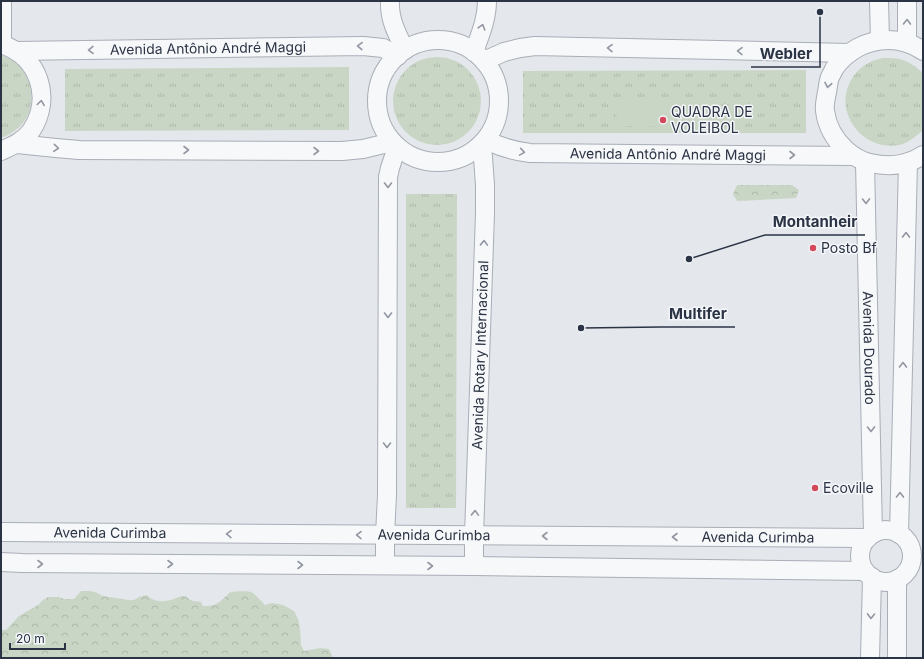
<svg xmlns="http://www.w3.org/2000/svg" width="924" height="659" viewBox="0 0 924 659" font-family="Inter,sans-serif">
	<defs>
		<pattern id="grass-tufts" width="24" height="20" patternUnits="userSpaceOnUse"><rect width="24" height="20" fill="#c9d6c5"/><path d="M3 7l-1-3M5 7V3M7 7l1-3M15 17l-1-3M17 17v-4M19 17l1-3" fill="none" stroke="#adb8ab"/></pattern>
		<pattern id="forest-crowns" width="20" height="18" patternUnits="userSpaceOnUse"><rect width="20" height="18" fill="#c9d6c5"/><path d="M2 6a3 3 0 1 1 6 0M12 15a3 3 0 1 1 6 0" fill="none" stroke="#adb8ab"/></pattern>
	</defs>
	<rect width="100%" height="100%" fill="#e4e7ec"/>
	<!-- grass -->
	<g fill="url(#grass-tufts)">
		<path d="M1,55C5,57 9,58 12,60C33,74 38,106 22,124C16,131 9,135 1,138Z"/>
		<circle cx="437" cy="101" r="44"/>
		<path d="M883,58C903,58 908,60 923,73V130C917,135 911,141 903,144C864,155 830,111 853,77C857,71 862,66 869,63C873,60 879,59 883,58Z"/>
		<polygon points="349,67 349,130 65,131 65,69"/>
		<polygon points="806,70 806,133 523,133 523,71"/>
		<polygon points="406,194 457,194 456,508 406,508"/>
	</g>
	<!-- forest -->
	<g fill="url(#forest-crowns)">
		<polygon points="737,185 792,185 799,190 796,198 737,201 733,194"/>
		<path d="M81,591H89L95,592L103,596L128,600H134L139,597L147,595C153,602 163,602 171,600C175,599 179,596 183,596C187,596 188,599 191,600C194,602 198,601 201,602L203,606C214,606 217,605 225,597C227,596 228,594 229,593C232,591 248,591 251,592C254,593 262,602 265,605L272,603L283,605L294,611L298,619L300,628L301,645L304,651L320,648L329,649L333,658H1V630H6L19,616L38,605L43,600L48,597H59L64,599H74Z"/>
	</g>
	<!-- pitch -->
	<polygon fill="#c9d6c5" points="617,97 710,98 707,127 616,126"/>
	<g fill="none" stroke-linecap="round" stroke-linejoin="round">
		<!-- minor casing -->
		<g stroke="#a9aeb7" stroke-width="20">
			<g id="minor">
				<path d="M390,1C389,19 397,34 405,50"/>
				<polyline points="879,1 880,40"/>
				<circle cx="438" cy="101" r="61"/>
				<polyline points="907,43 907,1"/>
				<path d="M1,44C39,56 53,98 31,131C24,141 12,146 1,151"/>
				<polyline points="2,44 2,1"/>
				<path id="s1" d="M16,51L363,46L383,48L398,56"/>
				<path d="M923,51C914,44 900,40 888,40C867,40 846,51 834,69C833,72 831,75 830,77C828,82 828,88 827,92C826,98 824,105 825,111C827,126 835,140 846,150C853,156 861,161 870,163C888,167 907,166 923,155"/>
				<path d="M474,52C480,35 487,19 487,1"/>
				<polyline points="484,61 504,52 520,48 535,46 849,53"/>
				<path id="s2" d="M486,140C500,147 514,151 530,153L853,156"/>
				<polyline points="17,144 56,148 79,150 342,151 363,149 392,142"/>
				<path id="s3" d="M865,162L873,534"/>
				<circle cx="886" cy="556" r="26"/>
				<path id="s4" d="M1,532L868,538"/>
				<polyline points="899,534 908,162"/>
				<polyline points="1,562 22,563 474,566 865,571"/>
				<polyline points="385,565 385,535 387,495 388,177 390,168 397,147"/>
				<path id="s5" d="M474,566V536L485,213V185L482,144"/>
				<polyline points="870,658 872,577"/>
				<polyline points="897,658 897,579"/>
			</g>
		</g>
		<!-- minor -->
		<use href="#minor" stroke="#f7f8fa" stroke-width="18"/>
	</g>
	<!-- one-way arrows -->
	<defs><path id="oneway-chevron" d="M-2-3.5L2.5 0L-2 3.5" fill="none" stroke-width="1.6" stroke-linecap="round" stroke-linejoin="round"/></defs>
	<g stroke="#9196a0">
		<use href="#oneway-chevron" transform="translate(907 22) rotate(-89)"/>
		<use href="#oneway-chevron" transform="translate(482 27) rotate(-73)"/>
		<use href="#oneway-chevron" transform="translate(360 46) rotate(-178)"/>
		<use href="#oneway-chevron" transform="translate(610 48) rotate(-179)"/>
		<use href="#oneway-chevron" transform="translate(91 50) rotate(179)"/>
		<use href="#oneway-chevron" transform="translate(740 51) rotate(-179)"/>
		<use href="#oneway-chevron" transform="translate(828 85) rotate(101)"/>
		<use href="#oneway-chevron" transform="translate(41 103) rotate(-82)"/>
		<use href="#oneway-chevron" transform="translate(56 148) rotate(5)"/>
		<use href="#oneway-chevron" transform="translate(186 150)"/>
		<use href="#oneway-chevron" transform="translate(316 151)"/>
		<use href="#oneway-chevron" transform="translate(522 152) rotate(9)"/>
		<use href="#oneway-chevron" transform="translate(792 155)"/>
		<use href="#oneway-chevron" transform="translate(388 185) rotate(90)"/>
		<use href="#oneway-chevron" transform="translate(866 201) rotate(89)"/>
		<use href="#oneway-chevron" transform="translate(906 235) rotate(-89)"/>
		<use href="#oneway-chevron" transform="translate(484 243) rotate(-88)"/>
		<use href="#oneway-chevron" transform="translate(388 315) rotate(90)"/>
		<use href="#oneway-chevron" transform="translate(903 365) rotate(-89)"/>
		<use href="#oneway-chevron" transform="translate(871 429) rotate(89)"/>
		<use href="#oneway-chevron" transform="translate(387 445) rotate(90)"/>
		<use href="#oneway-chevron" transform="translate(900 495) rotate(-89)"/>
		<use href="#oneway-chevron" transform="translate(475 513) rotate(-88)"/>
		<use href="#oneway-chevron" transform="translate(229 534) rotate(-179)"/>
		<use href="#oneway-chevron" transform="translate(359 535) rotate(-179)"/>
		<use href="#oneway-chevron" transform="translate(545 536) rotate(-180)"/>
		<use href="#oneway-chevron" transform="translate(675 537) rotate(-180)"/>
		<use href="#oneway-chevron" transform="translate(40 564)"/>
		<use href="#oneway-chevron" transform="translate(170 564)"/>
		<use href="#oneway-chevron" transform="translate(300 565)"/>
		<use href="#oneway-chevron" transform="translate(430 566)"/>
		<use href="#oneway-chevron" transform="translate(871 616) rotate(91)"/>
	</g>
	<!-- markers -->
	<g fill="#d1495b" stroke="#f4f6f9" stroke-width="1.5">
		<circle cx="663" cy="120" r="4"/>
		<circle cx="813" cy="248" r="4"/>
		<circle cx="815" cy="488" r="4"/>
	</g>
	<g text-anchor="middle" stroke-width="3" stroke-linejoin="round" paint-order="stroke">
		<!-- street labels -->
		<g font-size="14" fill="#2b3445" stroke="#f4f6f9">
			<text dy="5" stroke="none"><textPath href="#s1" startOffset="192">Avenida Antônio André Maggi</textPath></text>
			<text dy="5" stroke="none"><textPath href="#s2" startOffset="184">Avenida Antônio André Maggi</textPath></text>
			<text dy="5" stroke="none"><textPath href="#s3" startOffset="186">Avenida Dourado</textPath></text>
			<text dy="5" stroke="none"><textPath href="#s5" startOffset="211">Avenida Rotary Internacional</textPath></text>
			<text dy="5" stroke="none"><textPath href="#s4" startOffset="109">Avenida Curimba</textPath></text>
			<text dy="5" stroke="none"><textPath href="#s4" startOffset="433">Avenida Curimba</textPath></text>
			<text dy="5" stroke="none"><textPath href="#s4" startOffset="757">Avenida Curimba</textPath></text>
		</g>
		<!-- poi labels -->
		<g font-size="14" fill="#2b3445" stroke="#f4f6f9" text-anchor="start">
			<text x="671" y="117">QUADRA DE<tspan x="671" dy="16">VOLEIBOL</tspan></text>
			<text x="821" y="253">Posto Bf</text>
			<text x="823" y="493">Ecoville</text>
		</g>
	</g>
	<!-- callouts -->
	<path fill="none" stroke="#2b3445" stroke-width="1.5" d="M820 12L820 67H751M689 259L765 235H865M581 328L661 327H735"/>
	<g fill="#2b3445" stroke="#f4f6f9" stroke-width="1.5">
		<circle cx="820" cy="12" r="4"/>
		<circle cx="689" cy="259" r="4"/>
		<circle cx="581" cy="328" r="4"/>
	</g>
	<g font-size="15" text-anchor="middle" font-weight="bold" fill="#2b3445" stroke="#f4f6f9" stroke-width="3" stroke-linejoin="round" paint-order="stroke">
		<text x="786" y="59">Webler</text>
		<text x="815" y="227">Montanheir</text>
		<text x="698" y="319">Multifer</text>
	</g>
	<!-- border -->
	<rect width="924" height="659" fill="none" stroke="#2b3445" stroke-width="4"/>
	<!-- scale -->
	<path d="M10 643v6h55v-6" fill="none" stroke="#2b3445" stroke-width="2"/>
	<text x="16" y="643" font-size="12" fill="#2b3445" stroke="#f4f6f9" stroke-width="3" paint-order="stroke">20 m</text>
</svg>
